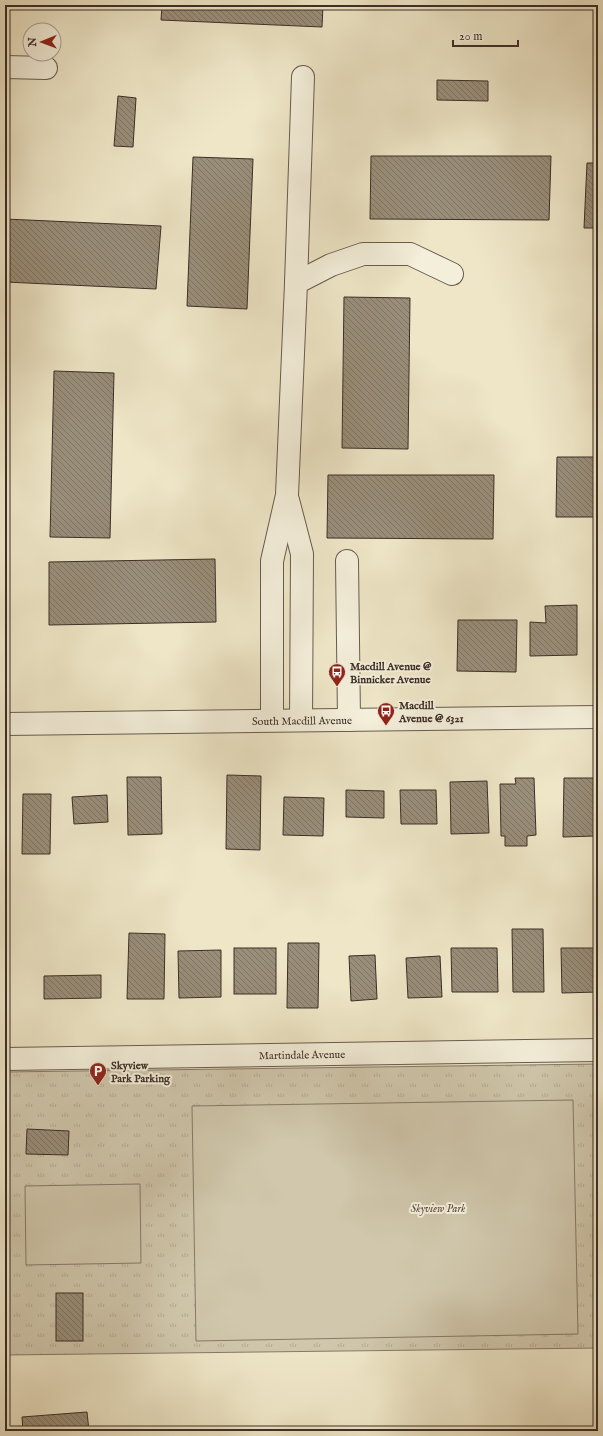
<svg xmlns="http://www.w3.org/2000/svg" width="603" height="1436" viewBox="0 0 603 1436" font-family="'IM FELL English',serif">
	<defs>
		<pattern id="grass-tufts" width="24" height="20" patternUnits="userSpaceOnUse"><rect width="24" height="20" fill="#d0c7ac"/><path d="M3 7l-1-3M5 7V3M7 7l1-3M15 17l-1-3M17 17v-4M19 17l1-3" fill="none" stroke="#b4ab94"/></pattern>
		<pattern id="building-back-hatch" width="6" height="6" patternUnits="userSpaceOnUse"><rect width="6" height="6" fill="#998e7a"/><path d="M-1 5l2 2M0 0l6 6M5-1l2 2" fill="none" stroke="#7e7464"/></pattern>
	</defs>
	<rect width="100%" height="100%" fill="#eee6c7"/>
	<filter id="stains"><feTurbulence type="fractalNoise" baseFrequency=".005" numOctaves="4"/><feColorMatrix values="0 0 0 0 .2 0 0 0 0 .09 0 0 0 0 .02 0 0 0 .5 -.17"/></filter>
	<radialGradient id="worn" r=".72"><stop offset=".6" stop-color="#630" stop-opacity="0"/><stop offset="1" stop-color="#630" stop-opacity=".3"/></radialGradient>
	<!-- grass -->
	<polygon fill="url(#grass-tufts)" stroke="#867a6a" points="598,1064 598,1348 5,1355 5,1072"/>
	<!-- pitch -->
	<g fill="#d0c7ac" stroke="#867a6a">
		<polygon points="573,1100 578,1334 196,1341 192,1106"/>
		<polygon points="140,1184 141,1263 26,1265 25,1186"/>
	</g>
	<!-- building -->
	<g fill="url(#building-back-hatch)" stroke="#3c2e27">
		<polygon points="162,5 323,5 322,27 161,20"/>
		<polygon points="463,5 476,5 464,9"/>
		<polygon points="437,80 488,81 488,101 437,100"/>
		<polygon points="118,96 136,98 133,147 114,146"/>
		<polygon points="371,156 551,156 549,220 370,219"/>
		<polygon points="193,157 253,159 247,309 187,306"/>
		<polygon points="587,163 598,163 598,228 584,228"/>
		<polygon points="5,219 161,226 156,289 5,282"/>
		<polygon points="344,297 410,298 408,449 342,448"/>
		<polygon points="54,371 114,373 110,538 50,537"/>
		<polygon points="557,457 598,457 598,517 556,517"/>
		<polygon points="328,475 494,475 493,539 327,538"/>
		<polygon points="215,559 216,622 49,625 49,562"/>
		<polygon points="577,605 577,655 530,656 530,622 546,623 545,606"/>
		<polygon points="458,620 517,620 516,672 457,671"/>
		<polygon points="227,775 261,776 260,850 226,849"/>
		<polygon points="127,777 161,777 162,834 128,835"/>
		<polygon points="515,778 534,778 536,835 527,836 527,846 505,846 505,836 501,836 500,784 516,784"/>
		<polygon points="564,778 594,778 595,836 563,837"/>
		<polygon points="487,781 489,833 451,834 450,782"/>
		<polygon points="346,790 384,791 384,818 346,817"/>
		<polygon points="400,790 436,790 437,824 401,824"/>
		<polygon points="23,794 51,794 50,854 22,854"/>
		<polygon points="107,795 108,822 74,824 72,797"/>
		<polygon points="284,797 324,798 323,836 283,835"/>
		<polygon points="512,929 543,929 544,992 513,992"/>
		<polygon points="129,933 165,934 164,999 127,999"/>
		<polygon points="288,943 319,943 318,1008 287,1008"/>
		<rect x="234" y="948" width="42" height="46"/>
		<polygon points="451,948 497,948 498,992 452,992"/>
		<polygon points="561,948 598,948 598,992 562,993"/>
		<polygon points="221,950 221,997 179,998 178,951"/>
		<polygon points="375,955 377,999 351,1001 349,956"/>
		<polygon points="440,956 442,997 408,998 406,958"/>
		<polygon points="101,975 101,998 44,999 44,976"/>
		<polygon points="27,1129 69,1131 68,1155 26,1154"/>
		<rect x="56" y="1293" width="27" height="48"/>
		<polygon points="87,1412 89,1431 23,1431 22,1417"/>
	</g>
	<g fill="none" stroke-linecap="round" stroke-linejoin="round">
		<!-- minor casing -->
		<g stroke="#685c4f" stroke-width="24">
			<g id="minor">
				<polyline points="5,67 46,68"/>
				<polyline points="296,283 303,77"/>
				<polyline points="288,500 302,554 301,720"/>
				<polyline points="347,561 349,720"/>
				<polyline points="272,720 272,561 287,495 296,283 331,265 363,254 410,254 452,274"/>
				<path id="s1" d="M5,724L598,717"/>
				<path id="s2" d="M5,1059L598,1050"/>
			</g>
		</g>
		<!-- minor -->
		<use href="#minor" stroke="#f4efdb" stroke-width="22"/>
	</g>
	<!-- icons -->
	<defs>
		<g id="bus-pin" transform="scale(0.9)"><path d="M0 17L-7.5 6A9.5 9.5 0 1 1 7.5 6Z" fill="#8f2418" stroke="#f4efdb"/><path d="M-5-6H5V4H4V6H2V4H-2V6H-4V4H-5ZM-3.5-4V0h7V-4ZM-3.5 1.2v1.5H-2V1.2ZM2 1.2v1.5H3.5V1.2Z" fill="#fff"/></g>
		<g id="parking-pin" transform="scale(0.9)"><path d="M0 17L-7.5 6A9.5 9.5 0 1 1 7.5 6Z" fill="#8f2418" stroke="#f4efdb"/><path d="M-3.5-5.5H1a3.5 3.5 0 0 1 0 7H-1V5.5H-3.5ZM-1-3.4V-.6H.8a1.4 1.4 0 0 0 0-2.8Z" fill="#fff"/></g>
	</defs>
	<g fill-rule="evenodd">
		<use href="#bus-pin" x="337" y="672"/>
		<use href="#bus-pin" x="386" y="711"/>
		<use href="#parking-pin" x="98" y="1071"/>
	</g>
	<g text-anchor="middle" stroke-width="4" stroke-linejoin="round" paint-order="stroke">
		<!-- poi labels -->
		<g font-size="11" font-weight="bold" fill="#3c2e27" stroke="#f4efdb" text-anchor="start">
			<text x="350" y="670">Macdill Avenue @<tspan x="350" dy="13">Binnicker Avenue</tspan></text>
			<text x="399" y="709">Macdill<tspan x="399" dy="13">Avenue @ 6321</tspan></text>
			<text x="111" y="1069">Skyview<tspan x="111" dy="13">Park Parking</tspan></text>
		</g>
		<!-- street labels -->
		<g font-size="11" fill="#3c2e27" stroke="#f4efdb">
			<text dy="4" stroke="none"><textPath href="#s1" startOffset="297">South Macdill Avenue</textPath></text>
			<text dy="4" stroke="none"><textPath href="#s2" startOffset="297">Martindale Avenue</textPath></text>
		</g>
		<!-- park labels -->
		<g font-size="11" font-style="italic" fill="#5a4d42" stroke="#f4efdb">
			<text x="438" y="1212">Skyview Park</text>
		</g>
	</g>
	<!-- margin -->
	<rect width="603" height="1436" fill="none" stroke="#eee6c7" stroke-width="20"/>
	<rect x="6" y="6" width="591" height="1424" fill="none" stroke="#3c2e27" stroke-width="2"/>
	<rect x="10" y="10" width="583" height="1416" fill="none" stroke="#3c2e27"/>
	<!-- north arrow -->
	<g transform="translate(42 42) rotate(269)"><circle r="19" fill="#f4efdb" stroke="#aaa293"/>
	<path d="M0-3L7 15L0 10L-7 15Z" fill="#8f2418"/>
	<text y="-6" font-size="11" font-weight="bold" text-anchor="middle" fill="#3c2e27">N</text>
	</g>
	<!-- scale -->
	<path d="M453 40v6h65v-6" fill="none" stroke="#3c2e27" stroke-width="2"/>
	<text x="459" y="40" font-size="12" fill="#3c2e27" stroke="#f4efdb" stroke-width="3" paint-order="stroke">20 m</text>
	<rect width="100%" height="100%" filter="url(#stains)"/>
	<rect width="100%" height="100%" fill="url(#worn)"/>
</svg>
